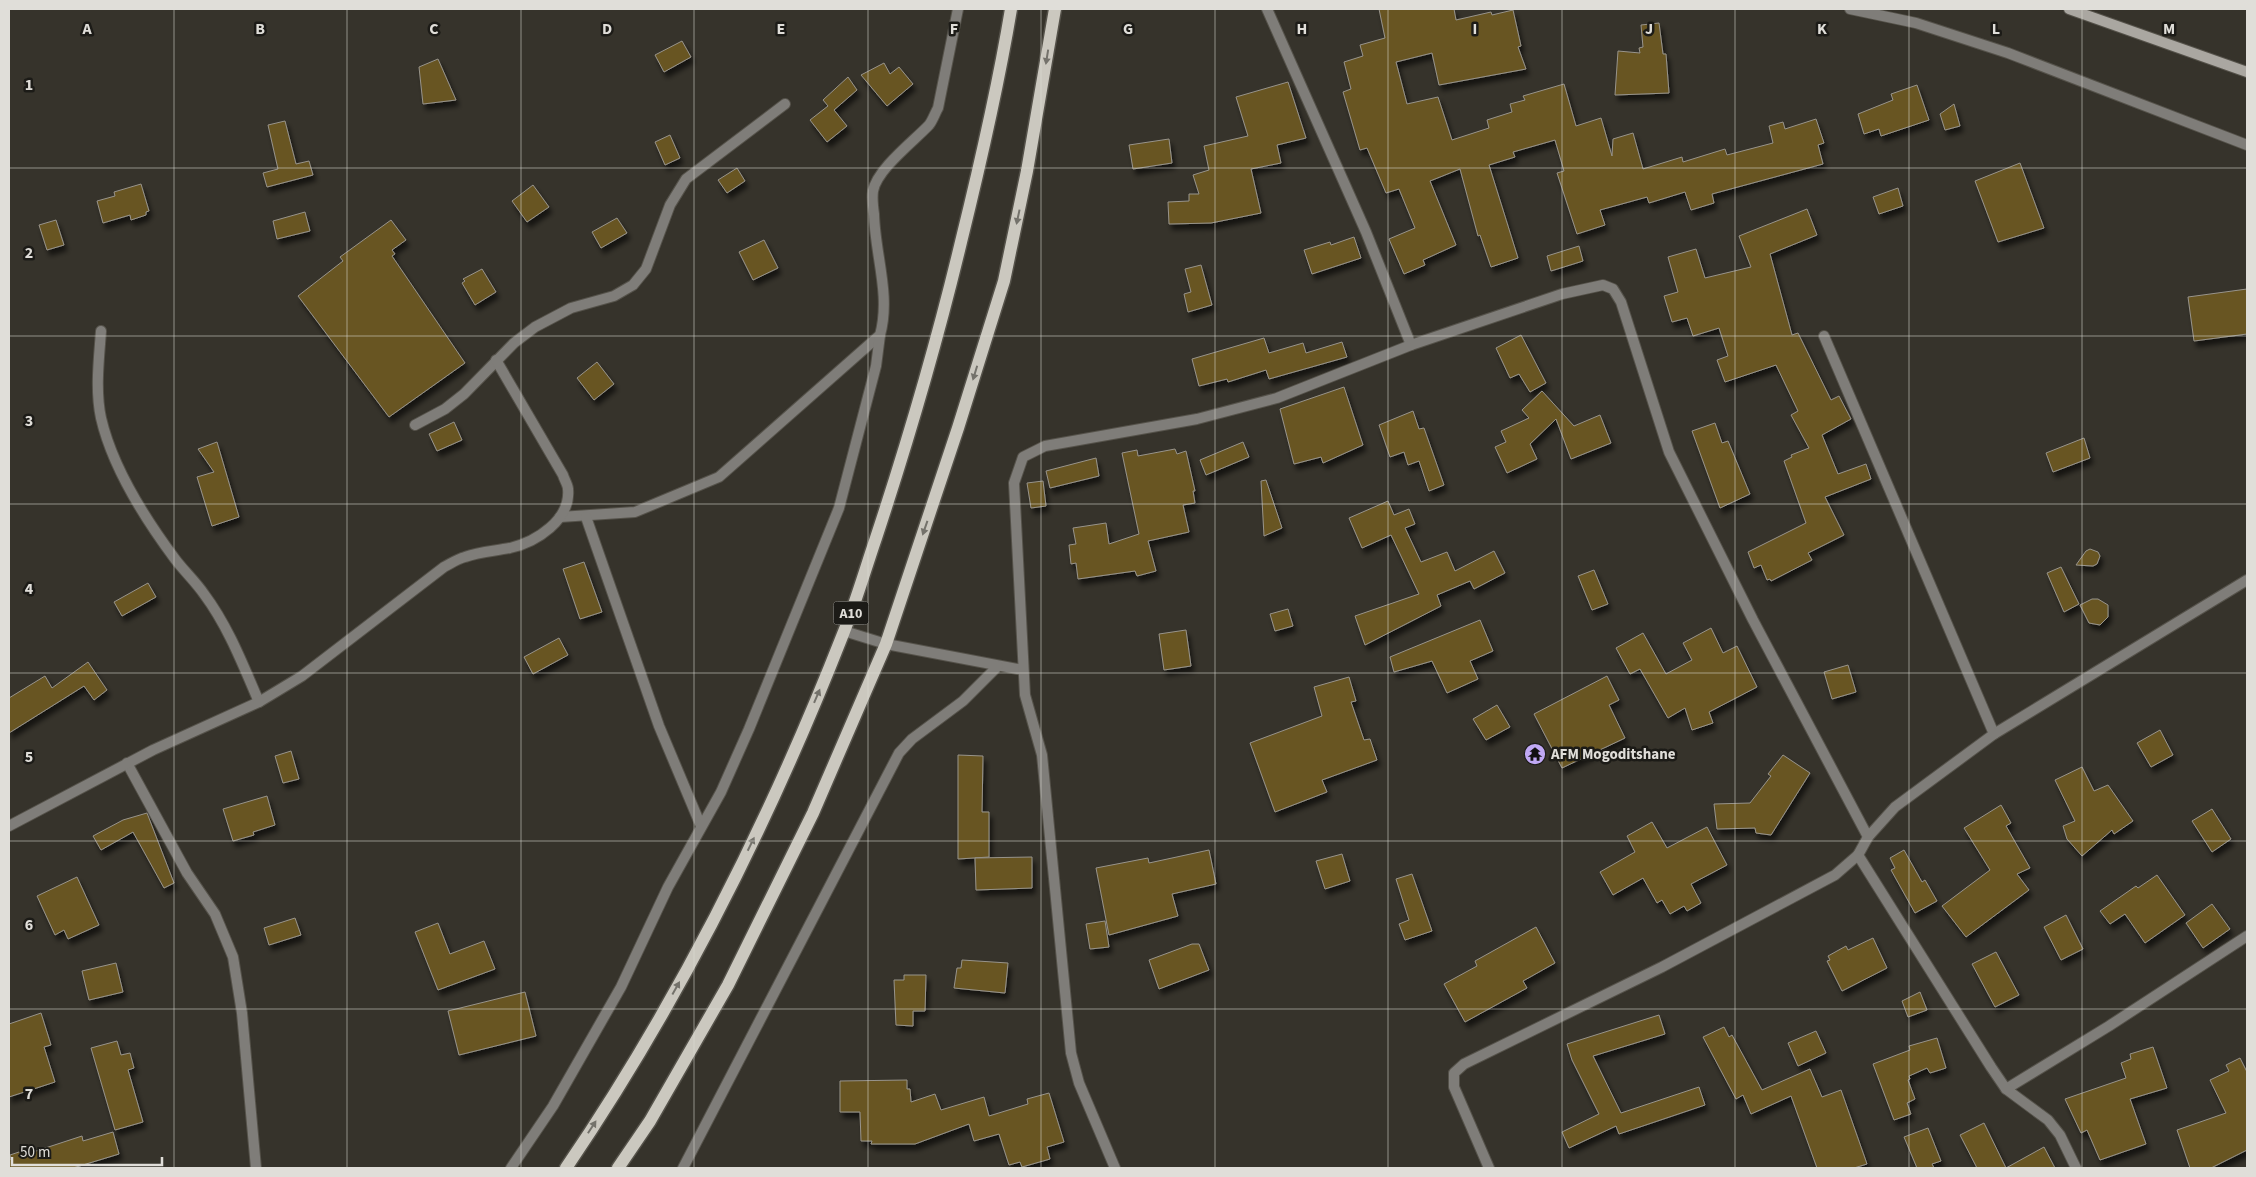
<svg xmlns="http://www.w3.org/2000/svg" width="2256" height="1177" viewBox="0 0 2256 1177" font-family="'Source Sans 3',sans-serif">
	<defs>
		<filter id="shadow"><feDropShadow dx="3" dy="5.5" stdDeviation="2.5" flood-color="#0009"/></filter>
	</defs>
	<rect width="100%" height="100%" fill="#36332b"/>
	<!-- building -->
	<g fill="#675422" stroke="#98948b" filter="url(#shadow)">
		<polygon points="1379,9 1454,9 1456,20 1491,12 1492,15 1513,10 1521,46 1518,47 1526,69 1439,85 1432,53 1396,62 1407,104 1438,97 1452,140 1489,128 1487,120 1512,112 1510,104 1525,100 1523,96 1564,84 1576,126 1601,118 1612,156 1613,139 1633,133 1643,169 1682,157 1683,162 1725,149 1727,155 1773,143 1769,126 1783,122 1785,129 1816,119 1824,143 1818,145 1823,164 1712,194 1714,203 1691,210 1685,192 1649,203 1647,197 1600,210 1605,225 1577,234 1557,173 1564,171 1555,140 1513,152 1515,157 1489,165 1518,258 1491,267 1480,235 1478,236 1460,169 1430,181 1456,245 1423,260 1425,265 1404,274 1389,239 1415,228 1399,189 1386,193 1367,148 1360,150 1343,92 1351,89 1344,62 1363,56 1360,45 1385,38"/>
		<polygon points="1659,23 1663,54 1666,54 1669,93 1615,95 1618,51 1640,53 1639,48 1643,47 1641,25"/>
		<polygon points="682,41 691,57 664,72 655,55"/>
		<polygon points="438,59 456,100 423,104 419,67"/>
		<polygon points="884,63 890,74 899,67 913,84 887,106 861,75"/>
		<polygon points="848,77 857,90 834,110 847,126 827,142 810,120 828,106 823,100"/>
		<polygon points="1288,82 1306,138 1277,145 1281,163 1251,169 1261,213 1211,223 1169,224 1168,202 1189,201 1189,194 1199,194 1193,175 1209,170 1204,146 1248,136 1236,97"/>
		<polygon points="1917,85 1929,120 1881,136 1879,129 1864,134 1858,114 1893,100 1891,94"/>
		<polygon points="1954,104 1960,126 1945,130 1940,114"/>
		<polygon points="285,121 296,164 309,161 313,175 267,187 263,173 278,169 268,125"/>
		<polygon points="670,135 680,158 665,165 655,142"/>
		<polygon points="1169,139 1172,163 1133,169 1129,145"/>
		<polygon points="2020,163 2044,228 1998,242 1975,181"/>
		<polygon points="737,168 745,181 727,193 718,180"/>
		<polygon points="141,184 149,211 146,212 146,215 131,220 130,215 103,223 97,201 115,196 114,192"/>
		<polygon points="533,185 549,207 527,222 512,201"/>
		<polygon points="1898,188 1903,206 1879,214 1873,197"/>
		<polygon points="1807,209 1817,235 1770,254 1792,335 1798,333 1831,400 1839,396 1851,419 1822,435 1838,474 1866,464 1871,479 1825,497 1844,535 1808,553 1812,560 1771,581 1770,579 1767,580 1761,565 1754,568 1748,552 1806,523 1784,461 1792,457 1791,455 1809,448 1791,415 1798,411 1776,365 1725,382 1717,360 1728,356 1719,328 1693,336 1687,318 1672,322 1664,296 1678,292 1668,257 1696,249 1705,278 1751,267 1739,236"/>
		<polygon points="305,212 310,231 277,239 273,221"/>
		<polygon points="617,218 627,233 601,248 592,232"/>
		<polygon points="56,220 64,245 47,250 39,225"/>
		<polygon points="391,220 406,240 392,250 395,254 392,256 465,363 389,417 298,296 343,261 340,257"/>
		<polygon points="1354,237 1361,258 1312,274 1304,250 1330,242 1331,245"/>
		<polygon points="764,240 778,268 753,280 739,252"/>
		<polygon points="1579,246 1583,261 1551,271 1547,256"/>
		<polygon points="1201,265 1212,305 1188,312 1184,294 1191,292 1185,269"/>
		<polygon points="482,269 496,292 475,305 462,283 465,281 463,279"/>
		<polygon points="2247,289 2247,334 2194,341 2188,297"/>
		<polygon points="1521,335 1546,383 1530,392 1519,374 1510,378 1496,348"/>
		<polygon points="1264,338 1269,353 1303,343 1306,353 1342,342 1347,357 1269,379 1266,370 1228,382 1227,379 1199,386 1192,359"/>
		<polygon points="597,362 614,384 594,400 577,378"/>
		<polygon points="1344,387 1363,445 1323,463 1321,457 1294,464 1280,409"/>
		<polygon points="1542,391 1574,426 1600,415 1611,443 1571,459 1556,419 1530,444 1537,459 1507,473 1495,447 1506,442 1501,431 1529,418 1522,410"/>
		<polygon points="1413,411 1419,429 1424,428 1444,485 1429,491 1419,461 1408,465 1404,452 1390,457 1379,425"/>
		<polygon points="454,422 462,440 437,451 429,434"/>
		<polygon points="1715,423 1722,443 1728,441 1750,494 1720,508 1692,431"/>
		<polygon points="2084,438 2090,458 2053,472 2046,453"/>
		<polygon points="217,442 239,517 212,526 197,477 214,472 198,449"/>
		<polygon points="1243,442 1249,457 1206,475 1200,460"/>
		<polygon points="1175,449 1177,454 1186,451 1195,491 1193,491 1195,503 1183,505 1189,532 1148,541 1156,571 1137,576 1135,571 1078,579 1076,563 1071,564 1069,545 1076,544 1073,528 1106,523 1109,544 1139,534 1122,453 1137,450 1138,456"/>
		<polygon points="1096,458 1099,476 1050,488 1046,471"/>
		<polygon points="1266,480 1282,528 1264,536 1261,481"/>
		<polygon points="1043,481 1046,506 1031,508 1027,483"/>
		<polygon points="1388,501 1394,515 1409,509 1415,524 1405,528 1421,562 1447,552 1455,571 1494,551 1505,573 1474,589 1470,581 1437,595 1441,606 1365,645 1355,616 1419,594 1391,535 1362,548 1349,518"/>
		<polygon points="2090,549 2098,552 2100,556 2097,564 2093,566 2076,565 2086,551"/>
		<polygon points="584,562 602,612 580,619 563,569"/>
		<polygon points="2061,567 2079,604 2064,612 2047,573"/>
		<polygon points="1594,570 1608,604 1592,610 1578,576"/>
		<polygon points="148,583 156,597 122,616 114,602"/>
		<polygon points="2092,599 2098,599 2108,605 2108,617 2100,625 2089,623 2080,605"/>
		<polygon points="1288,609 1293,626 1275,631 1270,614"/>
		<polygon points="1480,620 1493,651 1470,661 1478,679 1447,693 1432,661 1394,672 1390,657"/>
		<polygon points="1711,628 1723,653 1737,646 1757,687 1709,712 1713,723 1692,730 1685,708 1668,718 1640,669 1630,674 1616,648 1643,633 1666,674 1692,660 1683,643"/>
		<polygon points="1186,630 1191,666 1164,670 1159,634"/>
		<polygon points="559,638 568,655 533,674 524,657"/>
		<polygon points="88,662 107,690 94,700 84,686 9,733 9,698 45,676 52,688"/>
		<polygon points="1848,665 1856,692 1832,699 1824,672"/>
		<polygon points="1607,676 1619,700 1609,705 1625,738 1562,768 1534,714"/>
		<polygon points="1349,677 1356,701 1351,702 1364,740 1370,739 1377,760 1322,780 1327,792 1275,812 1250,743 1322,716 1314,687"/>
		<polygon points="1497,705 1510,727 1486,740 1473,719"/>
		<polygon points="2160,730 2173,755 2151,767 2137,743"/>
		<polygon points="291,751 299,779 283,783 275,756"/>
		<polygon points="958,755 983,756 982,812 989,812 989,857 958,859"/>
		<polygon points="1783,755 1810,773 1771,835 1756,833 1755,828 1717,829 1714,804 1750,803 1771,776 1768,774"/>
		<polygon points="2082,767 2094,791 2108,785 2133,821 2114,834 2112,830 2082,856 2067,839 2063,826 2075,821 2055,780"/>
		<polygon points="267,796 275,825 253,832 254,835 233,841 223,809"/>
		<polygon points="2001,805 2011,823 2006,826 2030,868 2017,874 2029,890 1966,937 1942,906 1990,870 1964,828"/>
		<polygon points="2212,809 2231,839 2212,852 2192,821"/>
		<polygon points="147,813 174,883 164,888 133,832 101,850 93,836 123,820"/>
		<polygon points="1652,822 1667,848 1707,827 1727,865 1691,884 1701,903 1687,911 1684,906 1670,914 1662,900 1657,903 1643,878 1613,895 1600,872 1635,852 1627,836"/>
		<polygon points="1209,850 1216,884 1172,894 1178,916 1109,935 1096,868 1148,858 1149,863"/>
		<polygon points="1904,850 1922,882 1925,880 1937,901 1915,913 1891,870 1895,868 1890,858"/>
		<polygon points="1342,854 1350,881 1325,889 1316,861"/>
		<polygon points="1032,857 1032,888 976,890 975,858"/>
		<polygon points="1412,874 1432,931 1405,940 1399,924 1409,920 1396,879"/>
		<polygon points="2157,875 2185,915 2145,943 2125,914 2110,924 2100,911 2136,886 2138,888"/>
		<polygon points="77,877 99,925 68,939 64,930 55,935 37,896"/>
		<polygon points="2212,904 2230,929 2203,948 2186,923"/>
		<polygon points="2066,915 2083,949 2061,960 2044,927"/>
		<polygon points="295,918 301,935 269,945 264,928"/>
		<polygon points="1105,921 1109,947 1090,949 1086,924"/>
		<polygon points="438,923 450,954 484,941 495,969 438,990 415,932"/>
		<polygon points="1536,927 1555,963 1523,981 1527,988 1465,1022 1444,984 1477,966 1475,961"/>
		<polygon points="1873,938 1887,968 1842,991 1827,961 1830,960 1828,956 1846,946 1848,950"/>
		<polygon points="1192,944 1199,944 1209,970 1159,989 1149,960"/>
		<polygon points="1996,952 2019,995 1995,1007 1972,964"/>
		<polygon points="962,960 1008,963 1005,993 954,988 957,968 961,968"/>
		<polygon points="116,963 123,992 89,1000 82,971"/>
		<polygon points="904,975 926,975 925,1011 913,1011 913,1026 896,1025 894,980 904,980"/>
		<polygon points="525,992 536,1036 459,1055 448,1011"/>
		<polygon points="1920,992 1927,1010 1908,1017 1902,1001"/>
		<polygon points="41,1013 51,1045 44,1047 55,1082 9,1097 9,1024"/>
		<polygon points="1659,1015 1665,1034 1593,1056 1621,1113 1699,1087 1705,1105 1619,1134 1616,1126 1569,1148 1562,1132 1599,1114 1572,1060 1567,1044"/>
		<polygon points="1724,1027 1729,1037 1732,1035 1762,1090 1810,1069 1822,1097 1841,1090 1867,1164 1854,1168 1817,1168 1791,1096 1751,1114 1743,1095 1736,1099 1703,1037"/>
		<polygon points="1816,1031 1826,1053 1798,1066 1788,1043"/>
		<polygon points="1937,1038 1946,1068 1930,1073 1927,1068 1909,1076 1910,1079 1908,1080 1915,1099 1907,1103 1911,1114 1894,1120 1873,1064 1910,1050 1909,1046"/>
		<polygon points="117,1041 121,1055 130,1053 134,1068 128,1070 143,1122 115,1130 91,1048"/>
		<polygon points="2153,1047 2167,1088 2130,1099 2146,1144 2100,1160 2087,1130 2081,1133 2065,1099 2126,1078 2121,1063 2131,1059 2130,1054"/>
		<polygon points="2240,1058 2247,1072 2247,1150 2211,1168 2190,1168 2177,1130 2226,1113 2210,1080 2229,1071 2226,1065"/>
		<polygon points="907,1080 907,1089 910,1089 911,1102 935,1094 941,1110 984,1097 989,1116 1028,1104 1027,1099 1049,1093 1064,1142 1047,1147 1050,1159 1022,1167 1020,1162 1009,1165 999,1134 974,1141 969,1124 915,1144 871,1144 872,1141 861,1141 860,1112 840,1112 840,1081"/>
		<polygon points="1984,1123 2006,1168 2044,1147 2055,1168 1977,1168 1960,1135"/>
		<polygon points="1928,1128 1941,1161 1932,1164 1934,1168 1917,1168 1904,1137"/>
		<polygon points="113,1132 119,1154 73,1168 9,1168 9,1160 11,1159 10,1155 25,1150 27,1154 82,1136 83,1141"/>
	</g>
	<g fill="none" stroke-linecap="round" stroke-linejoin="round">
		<!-- street casing -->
		<g stroke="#55524a" stroke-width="12">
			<g id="street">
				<polyline points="1267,9 1366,232 1411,345"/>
				<polyline points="1850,9 1916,23 2008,53 2247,145"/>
				<path d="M101,331C99,359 95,390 101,418C112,466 146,520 175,559C184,571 195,581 204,594C228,626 243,665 259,702"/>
				<polyline points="1824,336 1994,734"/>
				<polyline points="415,425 445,409 464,394 514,343 535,327 571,308 614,296 633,285 646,269 670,205 686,179 785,104"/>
				<path d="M560,517L635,512L719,477L880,335C891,295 875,255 874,214C873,207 872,198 873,191C877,169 914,141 929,125C933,120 935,113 938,108L958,9"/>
				<polyline points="586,517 659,726 701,826"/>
				<polyline points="844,631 886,644 1023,670"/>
				<polyline points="127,763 187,873 215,914 233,957 242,1013 256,1168"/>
				<path d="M9,826L153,750L259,702L302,676L444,567C450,564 457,559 465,557C479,552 495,551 510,548C536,542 571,520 568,489C568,485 564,479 563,475L496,360"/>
				<polyline points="1868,837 1895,807 1994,734 2247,580"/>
				<polyline points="2006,1089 2109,1026 2247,936"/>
				<polyline points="511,1168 553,1106 621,987 668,887 721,792 749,729 839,508 876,366 880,335"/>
				<polyline points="683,1168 899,753 912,739 963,701 998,666"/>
				<polyline points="1115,1168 1079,1083 1071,1053 1042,755 1025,695 1014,483 1023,457 1045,446 1197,419 1277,398 1411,345 1562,294 1603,285 1613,289 1621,302 1669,452 1753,620 1868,837 1858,855 1991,1067 2006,1089 2048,1120 2060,1135 2076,1168"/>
				<polyline points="1489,1168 1454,1087 1454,1073 1464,1064 1662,967 1835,875 1858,855"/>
			</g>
		</g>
		<!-- secondary casing -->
		<g stroke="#55524a" stroke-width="12">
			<polyline id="secondary" points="2069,9 2247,72"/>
		</g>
		<!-- primary casing -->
		<g stroke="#55524a" stroke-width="15">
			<g id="primary">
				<path d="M566,1168C679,1002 770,820 843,634C856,602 865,570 876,538C908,441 937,342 961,242C980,165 998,87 1011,9"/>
				<polyline points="618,1168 650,1121 728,985 813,813 886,644 958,428 1004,281 1027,171 1055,9"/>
			</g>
		</g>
		<!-- street -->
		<use href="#street" stroke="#7f7d79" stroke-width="10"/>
		<!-- secondary -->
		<use href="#secondary" stroke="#aaa7a1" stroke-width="10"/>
		<!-- primary -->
		<use href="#primary" stroke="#cbc8bf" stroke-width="12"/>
	</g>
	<!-- one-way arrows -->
	<defs><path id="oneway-solid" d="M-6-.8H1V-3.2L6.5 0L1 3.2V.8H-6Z" transform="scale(1.25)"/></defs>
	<g fill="#74726b">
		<use href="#oneway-solid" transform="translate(1047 57) rotate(99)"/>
		<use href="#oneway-solid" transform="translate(1018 217) rotate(102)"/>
		<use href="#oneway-solid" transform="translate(975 373) rotate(107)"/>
		<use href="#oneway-solid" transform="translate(925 528) rotate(109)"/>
		<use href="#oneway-solid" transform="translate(817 696) rotate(-67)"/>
		<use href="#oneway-solid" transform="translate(751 844) rotate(-64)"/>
		<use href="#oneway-solid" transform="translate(676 988) rotate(-61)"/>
		<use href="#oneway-solid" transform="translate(592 1127) rotate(-57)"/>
	</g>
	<!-- grid -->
	<path fill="none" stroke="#e0ded9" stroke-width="1" stroke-opacity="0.55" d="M174,9V1168M347,9V1168M521,9V1168M694,9V1168M868,9V1168M1041,9V1168M1215,9V1168M1388,9V1168M1562,9V1168M1735,9V1168M1909,9V1168M2082,9V1168M9,168H2247M9,336H2247M9,504H2247M9,673H2247M9,841H2247M9,1009H2247"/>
	<!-- icons -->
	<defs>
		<g id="temple-disc" transform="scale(1.125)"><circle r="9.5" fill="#c0a8f4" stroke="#1c1b17"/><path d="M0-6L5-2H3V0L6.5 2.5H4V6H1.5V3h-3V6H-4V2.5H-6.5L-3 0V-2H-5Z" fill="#111"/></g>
	</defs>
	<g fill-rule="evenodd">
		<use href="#temple-disc" x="1535" y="754"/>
	</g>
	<g text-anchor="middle" stroke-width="5" stroke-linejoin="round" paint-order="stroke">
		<!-- shield labels -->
		<rect fill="#1c1b17" stroke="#a5a49f" stroke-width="1" x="833.5" y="601.5" width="35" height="23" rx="4"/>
		<g font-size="14" font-weight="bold" fill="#e0ded9">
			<text x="851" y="618">A10</text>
		</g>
		<!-- poi labels -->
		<g font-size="15" font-weight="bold" fill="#e0ded9" stroke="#1c1b17" text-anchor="start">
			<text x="1551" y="759">AFM Mogoditshane</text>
		</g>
	</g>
	<g font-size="16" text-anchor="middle" font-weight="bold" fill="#e0ded9" stroke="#1c1b17" stroke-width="5" stroke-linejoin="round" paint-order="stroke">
		<text x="87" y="34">A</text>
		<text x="260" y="34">B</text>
		<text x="434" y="34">C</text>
		<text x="607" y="34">D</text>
		<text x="781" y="34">E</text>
		<text x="954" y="34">F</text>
		<text x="1128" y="34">G</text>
		<text x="1302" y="34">H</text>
		<text x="1475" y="34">I</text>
		<text x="1649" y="34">J</text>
		<text x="1822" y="34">K</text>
		<text x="1996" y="34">L</text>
		<text x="2169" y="34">M</text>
		<text x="29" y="90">1</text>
		<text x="29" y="258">2</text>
		<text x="29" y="426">3</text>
		<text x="29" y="594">4</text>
		<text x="29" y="762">5</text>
		<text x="29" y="930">6</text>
		<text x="29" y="1099">7</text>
	</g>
	<!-- border -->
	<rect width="2256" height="1177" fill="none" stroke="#e0ded9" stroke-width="20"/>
	<!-- scale -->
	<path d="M12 1157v8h150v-8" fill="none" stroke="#e0ded9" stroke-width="2.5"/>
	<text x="20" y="1157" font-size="15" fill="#e0ded9" stroke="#1c1b17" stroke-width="4" paint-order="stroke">50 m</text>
</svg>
